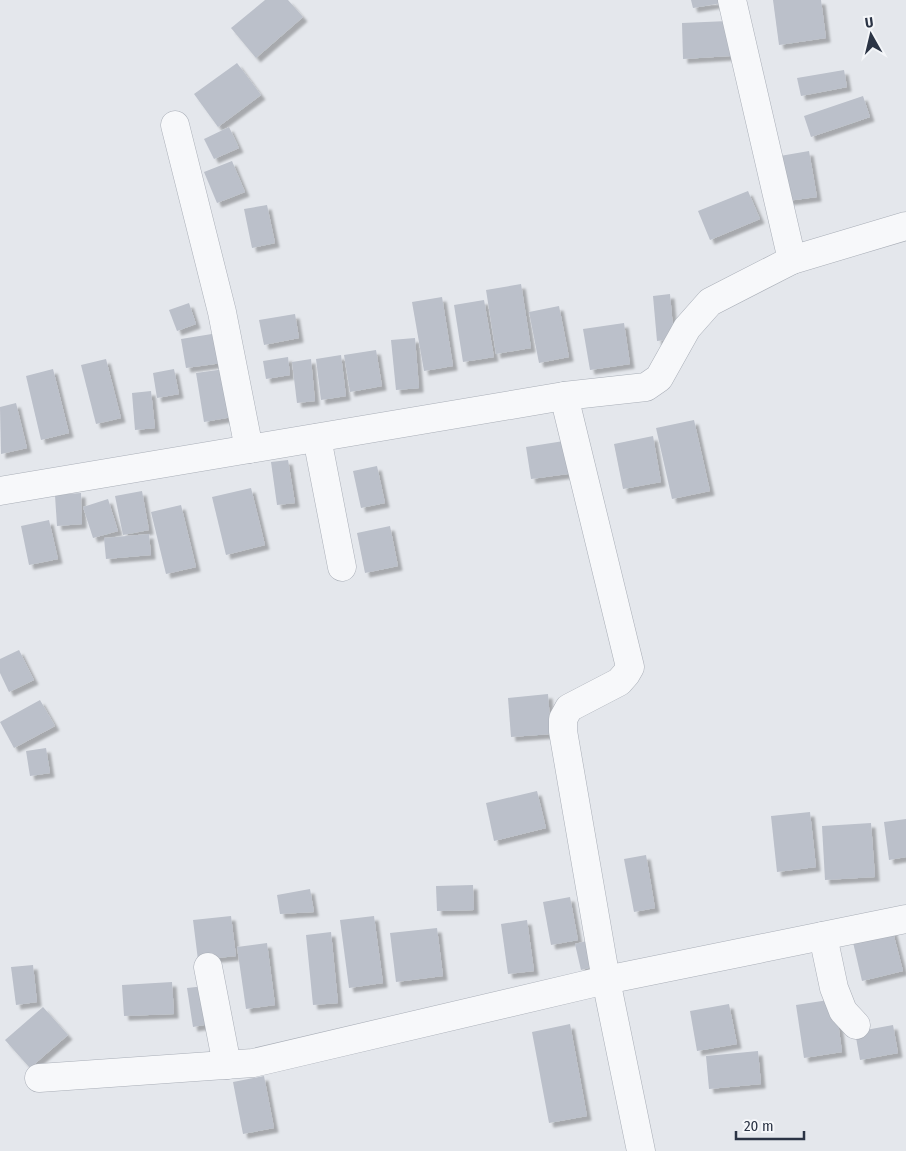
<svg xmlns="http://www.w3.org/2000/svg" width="906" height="1151" viewBox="0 0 906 1151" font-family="'Fira Sans Condensed',sans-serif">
	<defs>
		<filter id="shadow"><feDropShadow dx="4.5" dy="4.5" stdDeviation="1" flood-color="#0004"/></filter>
	</defs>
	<rect width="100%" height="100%" fill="#e4e7ec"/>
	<!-- building -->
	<g fill="#bbc0ca" filter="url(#shadow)">
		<polygon points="265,0 288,0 303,17 256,58 231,28"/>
		<polygon points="691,0 722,0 722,3 693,8"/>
		<polygon points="773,0 821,0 826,38 779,45"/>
		<polygon points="728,21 730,56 683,59 682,23"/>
		<polygon points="237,63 261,95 218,127 194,94"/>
		<polygon points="844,70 847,87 801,96 797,78"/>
		<polygon points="863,96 870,117 811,137 804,116"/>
		<polygon points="229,127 239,148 214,159 204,139"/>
		<polygon points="809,151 817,197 787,201 780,156"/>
		<polygon points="232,161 245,192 217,203 204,172"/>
		<polygon points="748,191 760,219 710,240 698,211"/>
		<polygon points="267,205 275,243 252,248 244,209"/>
		<polygon points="521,284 531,348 496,354 486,290"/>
		<polygon points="670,294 674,339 657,341 653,296"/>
		<polygon points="442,297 453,366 424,371 412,302"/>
		<polygon points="484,300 494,357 463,362 454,305"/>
		<polygon points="189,303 196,324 177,331 169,310"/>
		<polygon points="559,306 569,357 539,363 529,312"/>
		<polygon points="295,314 299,338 264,345 259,320"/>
		<polygon points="624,323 630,364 590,370 583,329"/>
		<polygon points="218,333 222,363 186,368 181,339"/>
		<polygon points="415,338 419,388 396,390 391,340"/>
		<polygon points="376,350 382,386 350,392 344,355"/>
		<polygon points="341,355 346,396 321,400 316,359"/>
		<polygon points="288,357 290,375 266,379 263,361"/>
		<polygon points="106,359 121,418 96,424 81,365"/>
		<polygon points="311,359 315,401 297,403 292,362"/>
		<polygon points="53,369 69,433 41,440 26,376"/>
		<polygon points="174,369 179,394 157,398 153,373"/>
		<polygon points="225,369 232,417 204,422 196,373"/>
		<polygon points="151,391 155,428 135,430 132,393"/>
		<polygon points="16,403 27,448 1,454 0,407"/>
		<polygon points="694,420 710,491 672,499 656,428"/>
		<polygon points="653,436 661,482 623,489 614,444"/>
		<polygon points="570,440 575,473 531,479 526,447"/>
		<polygon points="288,460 295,503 277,505 271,462"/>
		<polygon points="377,466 385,503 361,508 353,471"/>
		<polygon points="251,488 265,545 226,555 212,497"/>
		<polygon points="142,491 149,530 123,535 115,496"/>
		<polygon points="81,493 82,524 57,526 55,495"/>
		<polygon points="108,499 118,531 93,538 83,507"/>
		<polygon points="181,505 196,567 166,574 151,512"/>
		<polygon points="49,520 58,559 29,565 21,526"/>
		<polygon points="390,526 398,566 365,573 357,533"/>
		<polygon points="149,534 151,555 106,559 104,538"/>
		<polygon points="19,650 34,680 9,692 0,673 0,659"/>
		<polygon points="548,694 551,734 511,737 508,698"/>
		<polygon points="40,700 55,726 14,748 0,722"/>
		<polygon points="46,748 50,773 30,776 26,751"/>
		<polygon points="537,791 546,828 494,841 486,803"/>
		<polygon points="810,812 816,867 777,872 771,816"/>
		<polygon points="906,819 906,857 889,860 884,822"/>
		<polygon points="871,823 875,877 825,880 822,826"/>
		<polygon points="646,855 655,908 634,912 624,859"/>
		<polygon points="473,885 474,910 437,911 436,886"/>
		<polygon points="310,889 314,912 280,914 277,895"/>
		<polygon points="570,897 578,940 551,945 543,902"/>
		<polygon points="231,916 236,956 198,960 193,920"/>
		<polygon points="374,916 383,983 349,988 340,920"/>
		<polygon points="527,920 534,971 508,974 501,924"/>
		<polygon points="437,928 443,976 396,982 390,933"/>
		<polygon points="892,928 903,971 862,981 852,938"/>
		<polygon points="331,932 338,1003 313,1005 306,935"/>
		<polygon points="594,939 600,965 581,970 575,944"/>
		<polygon points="267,943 275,1005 246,1009 237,947"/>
		<polygon points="33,965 37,1002 16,1005 11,967"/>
		<polygon points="172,982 174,1014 124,1016 122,985"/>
		<polygon points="205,986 210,1024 193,1027 187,988"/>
		<polygon points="835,999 842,1052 804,1058 796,1005"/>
		<polygon points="729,1004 737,1044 697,1051 690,1011"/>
		<polygon points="43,1007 68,1035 30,1068 5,1040"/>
		<polygon points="570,1024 587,1116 549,1123 532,1032"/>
		<polygon points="893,1025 898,1053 860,1060 855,1032"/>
		<polygon points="758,1051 761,1084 709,1089 706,1056"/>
		<polygon points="264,1076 274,1128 243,1134 233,1082"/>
	</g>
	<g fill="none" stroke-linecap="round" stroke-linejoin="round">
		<!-- minor casing -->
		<g stroke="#a9aeb7" stroke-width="29">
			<g id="minor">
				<polyline points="732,0 792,260"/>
				<polyline points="175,125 222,312 249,449"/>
				<polyline points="564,396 630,667 626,674 619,682 569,708 563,719 563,731 606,980 641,1151"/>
				<polyline points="317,438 342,567"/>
				<polyline points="0,491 564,396 646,387 659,378 687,328 710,302 792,260 906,226"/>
				<polyline points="823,936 834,988 843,1011 856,1025"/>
				<polyline points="208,967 227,1065"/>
				<polyline points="39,1078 253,1063 606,980 906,919"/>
			</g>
		</g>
		<!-- minor -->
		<use href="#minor" stroke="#f7f8fa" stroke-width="28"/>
	</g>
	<!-- north arrow -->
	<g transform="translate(871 35) rotate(352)" stroke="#f4f6f9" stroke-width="4" paint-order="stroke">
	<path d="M0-4L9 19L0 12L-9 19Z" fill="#2b3445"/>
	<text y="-8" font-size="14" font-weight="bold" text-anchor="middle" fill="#2b3445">U</text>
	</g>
	<!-- scale -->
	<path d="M736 1131v8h68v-8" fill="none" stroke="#2b3445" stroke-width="2.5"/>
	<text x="744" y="1131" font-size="15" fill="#2b3445" stroke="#f4f6f9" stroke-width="4" paint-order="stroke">20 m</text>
</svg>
